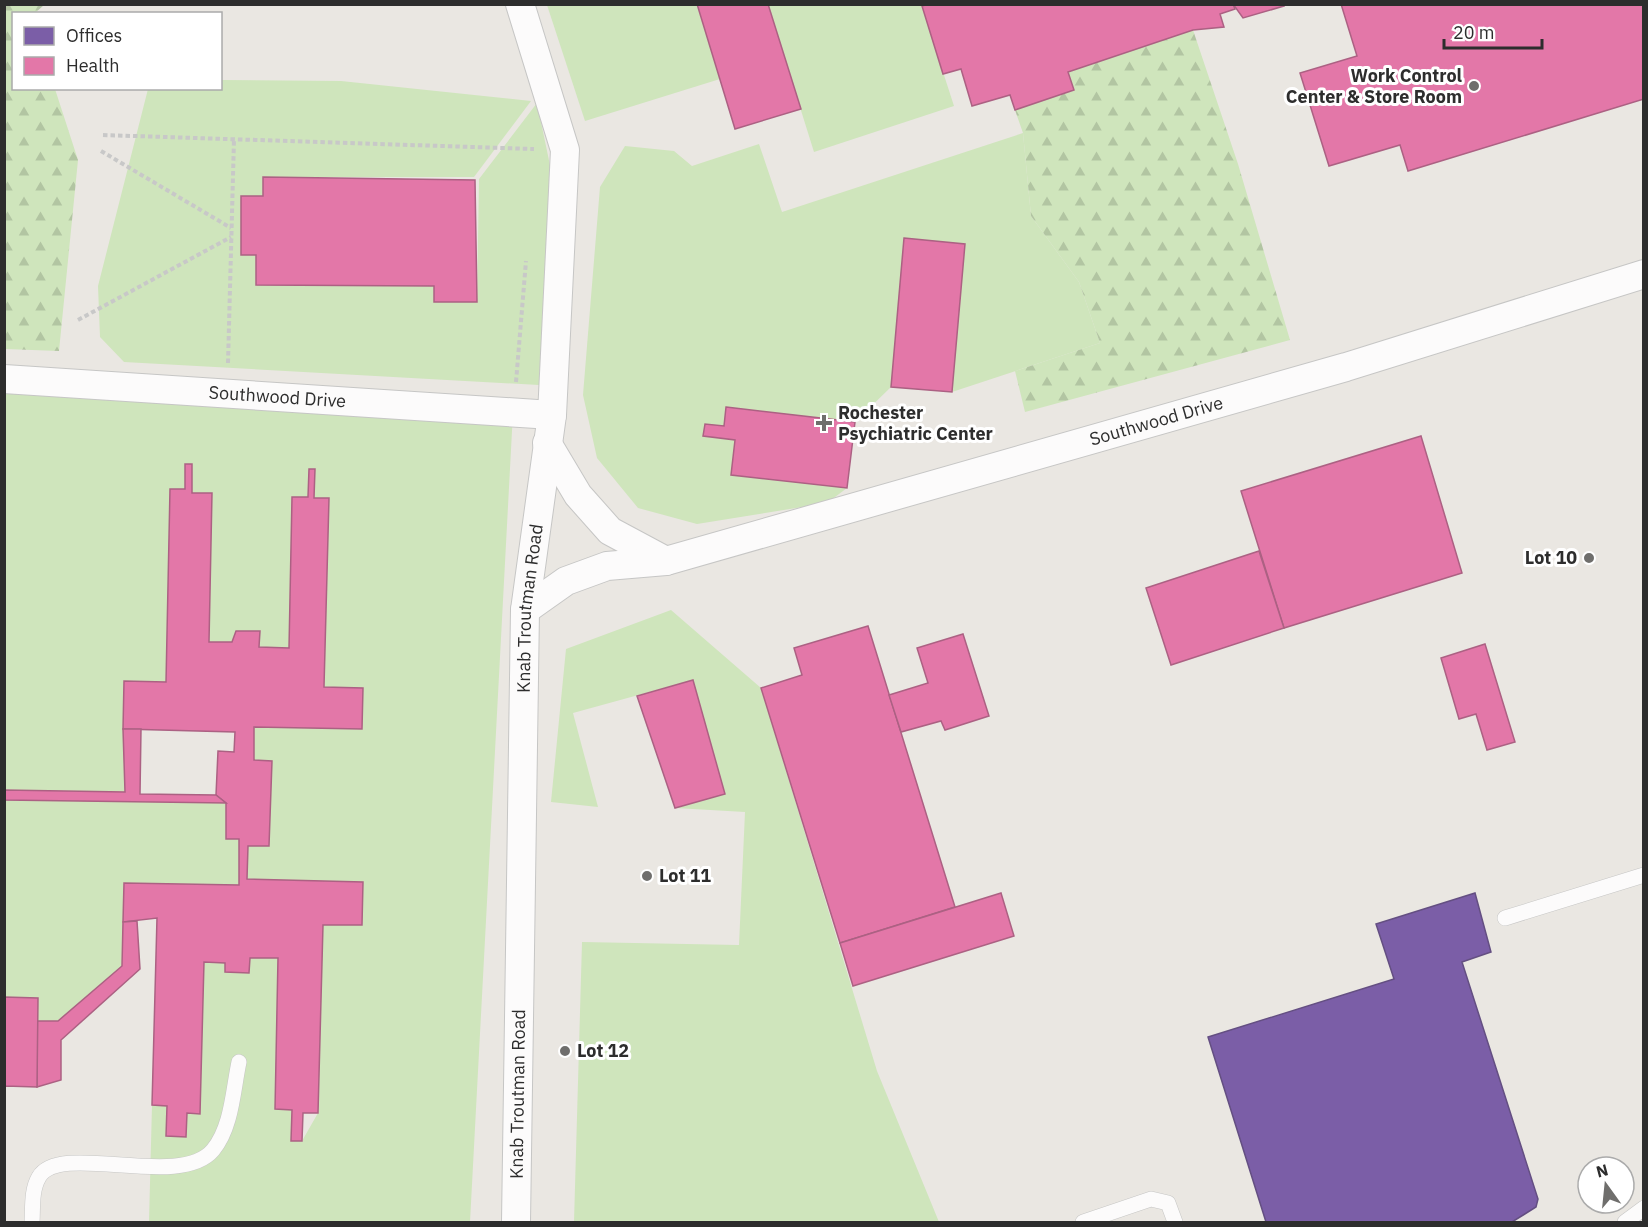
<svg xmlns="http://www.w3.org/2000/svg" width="1648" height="1227" viewBox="0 0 1648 1227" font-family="'IBM Plex Sans',sans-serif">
	<defs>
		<pattern id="forest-firs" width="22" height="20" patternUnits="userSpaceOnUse" patternTransform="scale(1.5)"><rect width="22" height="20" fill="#cfe5bc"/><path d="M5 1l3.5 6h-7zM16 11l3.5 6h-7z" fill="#b2c5a2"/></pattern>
	</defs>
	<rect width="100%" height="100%" fill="#eae7e2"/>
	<!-- green -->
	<g fill="#cfe5bc">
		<polygon points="547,5 697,5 720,79 585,121"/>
		<polygon points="768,5 929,5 922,7 954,106 814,152"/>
		<polygon points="221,80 341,81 531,101 474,177 264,177 263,196 241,196 241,255 256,255 256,285 434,286 434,302 477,302 479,179 537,103 551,170 539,385 124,362 100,337 98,286 148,89 220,88"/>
		<polygon points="1023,133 1031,216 1079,282 1100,343 952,392 965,244 904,238 891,387 855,422 726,407 724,426 705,424 704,436 735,440 731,475 847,488 827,503 697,524 638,508 597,458 583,395 600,187 625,146 674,151 692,166 759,144 782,212"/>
		<polygon points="5,390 513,412 470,1222 149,1222 152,1105 167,1106 166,1136 186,1137 187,1113 199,1114 204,962 225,963 225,972 249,973 250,958 278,958 275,1109 292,1110 291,1140 302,1141 318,1113 323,925 362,925 362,882 247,879 248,846 269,846 272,761 254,760 254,727 361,729 362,689 324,687 329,498 314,498 315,469 309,469 308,497 292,497 289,648 259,647 260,631 232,642 209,642 212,494 192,493 192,464 185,464 185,489 170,489 166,682 124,681 125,792 5,790"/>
		<polygon points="671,610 761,688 877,1071 939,1222 574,1222 582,942 739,945 745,812 675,808 725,794 693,680 573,713 598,807 551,802 566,649"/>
		<polygon points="5,800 226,803 226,838 239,839 239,885 124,883 122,966 58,1021 37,1021 37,998 5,997"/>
	</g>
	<!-- forest -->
	<g fill="url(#forest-firs)">
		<polygon points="5,4 44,5 35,13 14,14 14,88 55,89 78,160 59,351 5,349"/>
		<polygon points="1193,30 1238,164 1290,340 1025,412 1015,371 1100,343 1079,282 1031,216 1023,133 1015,110 1074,90 1068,72"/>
	</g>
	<!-- offices -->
	<polygon fill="#7b5ea7" stroke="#644f82" stroke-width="1.5" points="1475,893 1491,952 1462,962 1538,1199 1536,1207 1512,1222 1266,1222 1208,1037 1394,979 1376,924"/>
	<!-- health -->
	<g fill="#e377a8" stroke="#ac6183" stroke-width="1.5">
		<polygon points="697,4 768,4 801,109 735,129"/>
		<polygon points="929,4 1233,4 1235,9 1220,14 1224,27 1193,30 1068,72 1074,90 1015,110 1010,95 972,106 961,69 943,74 922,6"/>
		<polygon points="1233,4 1283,4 1284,6 1243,18"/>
		<polygon points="1341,4 1644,4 1644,99 1408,171 1400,145 1329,166 1300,73 1357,56"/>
		<polygon points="263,177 475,180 477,302 434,302 434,286 256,285 256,255 241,255 241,196 263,196"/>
		<polygon points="904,238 965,244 952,392 891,387"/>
		<polygon points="726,407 855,422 847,488 731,475 735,440 703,436 705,424 724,426"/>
		<polygon points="1421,436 1462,573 1284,628 1241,491"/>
		<polygon points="185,464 192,464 192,493 212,493 209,642 232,642 236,631 260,631 259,647 289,648 292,497 308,497 309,469 315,469 314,498 329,498 324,687 363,688 362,729 254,727 254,760 272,761 269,846 248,846 247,879 363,882 362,925 323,925 318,1113 303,1113 302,1141 291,1141 292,1110 275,1109 278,958 250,958 249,973 225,972 225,963 204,962 200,1114 187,1113 186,1137 166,1136 167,1106 152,1105 157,918 123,922 124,883 239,885 239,839 226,839 226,803 216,795 218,751 234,752 235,732 123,729 124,681 166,682 170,489 185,489"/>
		<polygon points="1259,551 1284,628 1171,665 1146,588"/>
		<polygon points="868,626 955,907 840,943 761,688 802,675 794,648"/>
		<polygon points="963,634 989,716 945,730 941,721 901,732 889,695 928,683 917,648"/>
		<polygon points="1485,644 1515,742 1487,750 1476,714 1459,719 1441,658"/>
		<polygon points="693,680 725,794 675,808 637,696"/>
		<polygon points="123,729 141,729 140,794 216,795 226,803 4,800 4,790 125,792"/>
		<polygon points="1001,893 1014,936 853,986 840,943"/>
		<polygon points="137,921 140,969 61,1040 61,1080 37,1087 37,1021 58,1021 122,966 123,922"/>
		<polygon points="4,997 38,998 37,1087 5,1086 4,1097"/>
	</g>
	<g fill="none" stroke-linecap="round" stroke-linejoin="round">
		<!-- service casing -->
		<g stroke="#c6c6c5" stroke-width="16">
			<g id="service">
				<polyline points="1505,918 1644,875"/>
				<path d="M32,1222C33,1209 31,1190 39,1177C60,1141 180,1190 213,1150C232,1127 233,1090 239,1062"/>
				<polyline points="1083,1222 1151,1199 1168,1203 1175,1222"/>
				<polyline points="1625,1222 1644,1208"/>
			</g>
		</g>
		<!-- minor casing -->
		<g stroke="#c6c6c5" stroke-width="30">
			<g id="minor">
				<path id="s1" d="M4,379L552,415"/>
				<polyline points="547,443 578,495 610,531 666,561"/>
				<path id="s2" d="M525,610L566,581L607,566L666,561L1346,367L1644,274"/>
				<path id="s3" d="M516,1222L525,610L552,415L565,150L520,4"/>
			</g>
		</g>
		<!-- path -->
		<g stroke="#c8c8c8" stroke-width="4" stroke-dasharray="4.5 3" stroke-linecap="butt">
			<polyline points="103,135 534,149"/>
			<polyline points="101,151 231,228"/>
			<polyline points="78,320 231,237"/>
			<polyline points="228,363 234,139"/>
			<polyline points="516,382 526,261"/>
		</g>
		<!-- service -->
		<use href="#service" stroke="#fcfbfb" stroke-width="15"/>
		<!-- minor -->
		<use href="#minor" stroke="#fcfbfb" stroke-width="28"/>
	</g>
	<!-- markers -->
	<g fill="#6f6e6c" stroke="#fff" stroke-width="2">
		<circle cx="1474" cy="86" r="6"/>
		<path d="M821 414h6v6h6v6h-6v6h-6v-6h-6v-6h6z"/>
		<circle cx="1589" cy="558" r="6"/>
		<circle cx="647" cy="876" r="6"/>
		<circle cx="565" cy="1051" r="6"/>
	</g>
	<g text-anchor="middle" stroke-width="6" stroke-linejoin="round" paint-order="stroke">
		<!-- poi labels -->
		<g font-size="18" font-weight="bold" fill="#2d2d2d" stroke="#fff" text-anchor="start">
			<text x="1462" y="82" text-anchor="end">Work Control<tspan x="1462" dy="21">Center &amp; Store Room</tspan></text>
			<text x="838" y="419">Rochester<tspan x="838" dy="21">Psychiatric Center</tspan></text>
			<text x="1577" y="564" text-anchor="end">Lot 10</text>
			<text x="659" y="882">Lot 11</text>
			<text x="577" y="1057">Lot 12</text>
		</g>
		<!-- street labels -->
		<g font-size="18" fill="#2d2d2d" stroke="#fff">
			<text dy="6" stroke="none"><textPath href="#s1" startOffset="274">Southwood Drive</textPath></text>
			<text dy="6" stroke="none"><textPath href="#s2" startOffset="663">Southwood Drive</textPath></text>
			<text dy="6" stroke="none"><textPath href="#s3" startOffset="614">Knab Troutman Road</textPath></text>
			<text dy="6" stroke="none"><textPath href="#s3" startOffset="128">Knab Troutman Road</textPath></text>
		</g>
	</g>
	<!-- border -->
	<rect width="1648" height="1227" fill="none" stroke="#2d2d2d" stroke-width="12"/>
	<!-- legend -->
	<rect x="12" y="12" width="210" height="78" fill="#ffffff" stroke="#ababab" stroke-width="1.5"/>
	<rect x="24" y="27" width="30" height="18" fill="#7b5ea7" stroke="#ababab" stroke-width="1.5"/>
	<text x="66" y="42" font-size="18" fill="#2d2d2d">Offices</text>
	<rect x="24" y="57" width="30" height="18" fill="#e377a8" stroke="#ababab" stroke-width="1.5"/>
	<text x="66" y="72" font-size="18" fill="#2d2d2d">Health</text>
	<!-- north arrow -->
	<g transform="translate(1606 1185) rotate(345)"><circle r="28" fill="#ffffff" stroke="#ababab" stroke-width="1.5"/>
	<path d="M0-4.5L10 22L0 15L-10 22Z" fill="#6f6e6c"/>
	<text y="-9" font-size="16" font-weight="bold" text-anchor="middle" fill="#2d2d2d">N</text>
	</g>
	<!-- scale -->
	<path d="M1444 39v9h98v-9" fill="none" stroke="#2d2d2d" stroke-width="3"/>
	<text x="1453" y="39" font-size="18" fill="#2d2d2d" stroke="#ffffff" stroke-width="4.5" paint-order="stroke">20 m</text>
</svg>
